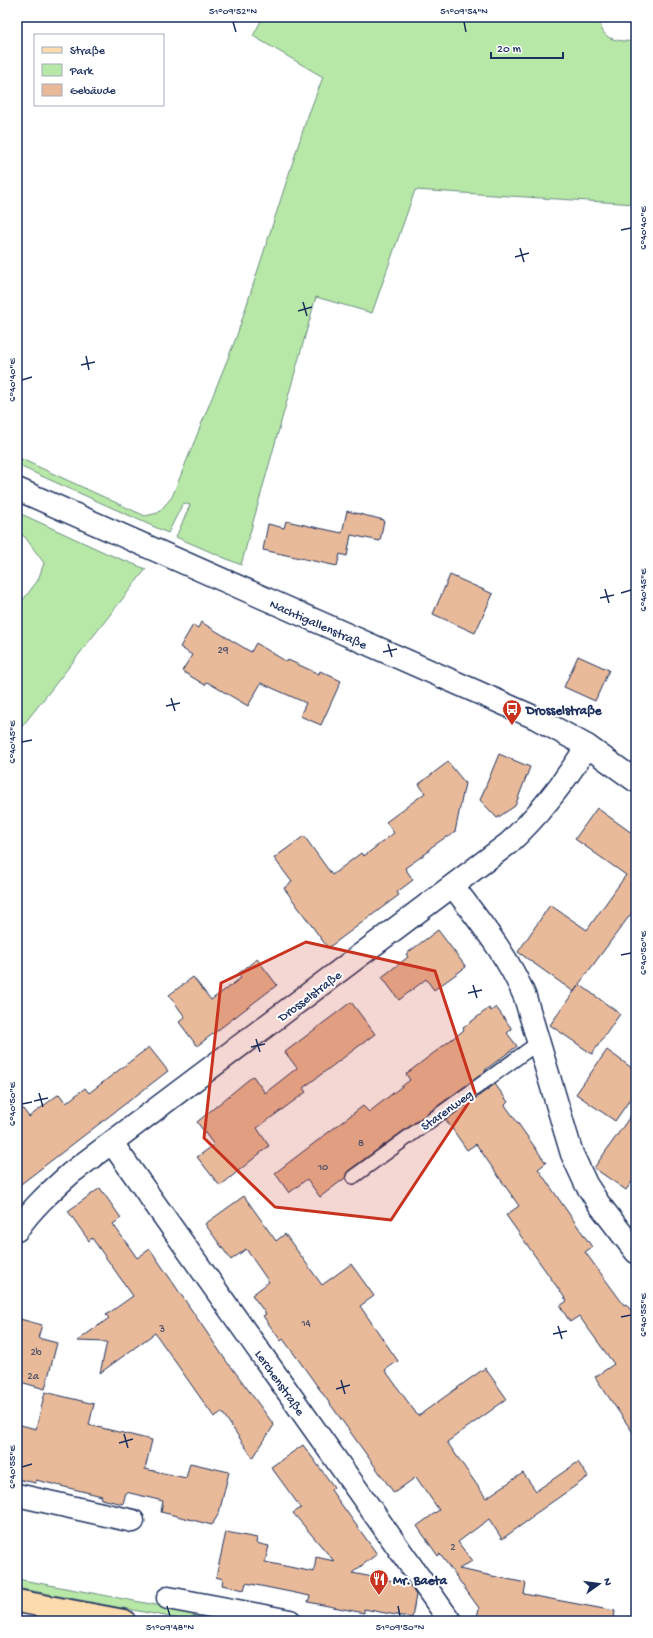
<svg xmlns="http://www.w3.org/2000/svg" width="653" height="1638" viewBox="0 0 653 1638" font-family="'Gochi Hand',sans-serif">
	<rect width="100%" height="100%" fill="#fff"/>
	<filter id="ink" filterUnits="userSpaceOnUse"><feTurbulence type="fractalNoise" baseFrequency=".025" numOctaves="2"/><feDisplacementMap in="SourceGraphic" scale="8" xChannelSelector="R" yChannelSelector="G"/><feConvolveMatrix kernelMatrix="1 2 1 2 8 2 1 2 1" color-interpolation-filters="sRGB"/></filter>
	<g filter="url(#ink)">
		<!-- green -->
		<g fill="#b8e8a7" stroke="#6a8c82">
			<path d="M263,17H600C600,42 616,40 636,42V204L415,190L372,313L316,297L241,565L176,537L190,505L183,503L168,533L17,465V457L145,516L158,513L172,497L236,338L306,121L323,77L253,36Z"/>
			<polygon points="17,512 108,554 146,569 17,733 17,608 38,580 44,563 25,537 17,532"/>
			<polygon points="17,1579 156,1605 167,1603 234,1621 191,1621 17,1588"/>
		</g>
		<!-- building -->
		<g fill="#e9ba9a" stroke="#1b2f5e">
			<polygon points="347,511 384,520 380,541 351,535 347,556 340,554 337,566 263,550 268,524 284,528 286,521 342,533"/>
			<polygon points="450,575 493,594 475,633 433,614"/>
			<polygon points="201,622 251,652 256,643 287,662 288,660 319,674 320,671 341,681 321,725 300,716 306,703 261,683 248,706 207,682 205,685 182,671 192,655 180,647 193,625 198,628"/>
			<polygon points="578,656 609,670 595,701 564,687"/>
			<polygon points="499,754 530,767 515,806 497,818 480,800"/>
			<polygon points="448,762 465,783 455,832 449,837 446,837 430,848 428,852 405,868 413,880 397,892 399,895 328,948 284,888 292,882 274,858 304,836 332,875 361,853 364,856 394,833 386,822 425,793 419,784"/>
			<polygon points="597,808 636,836 636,907 579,984 620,1014 592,1054 550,1025 578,986 574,992 518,952 550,905 587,930 626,875 575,839"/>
			<polygon points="438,930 466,967 434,990 426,979 399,1000 382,977 408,957 406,954"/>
			<polygon points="257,959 277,985 197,1046 179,1022 185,1017 169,995 193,977 211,1000 241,978 238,974"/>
			<polygon points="351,1002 375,1034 303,1088 306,1092 257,1128 269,1146 220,1186 197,1157 214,1145 197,1122 253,1076 265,1093 297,1068 285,1052"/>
			<polygon points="496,1007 512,1029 507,1033 517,1046 485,1070 486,1071 348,1171 345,1178 320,1197 307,1179 289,1193 275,1173 363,1106 369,1112 410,1080 406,1074 464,1030 463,1028 489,1008 491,1011"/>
			<polygon points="149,1047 168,1071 17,1187 17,1101 29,1117 59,1094 66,1103 85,1088 89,1093"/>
			<polygon points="607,1050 636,1071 636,1091 615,1121 576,1094"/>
			<polygon points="495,1084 508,1102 505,1105 546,1163 538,1169 592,1247 585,1252 624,1305 626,1304 636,1317 636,1437 595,1377 614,1364 579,1316 570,1322 560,1306 567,1301 506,1215 519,1206 476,1144 467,1150 446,1120"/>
			<polygon points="636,1108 636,1176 626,1190 594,1168"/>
			<polygon points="100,1188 121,1218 113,1224 137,1258 150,1249 229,1365 230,1365 274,1425 253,1458 222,1412 214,1417 155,1333 100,1373 107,1342 77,1341 109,1318 106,1315 133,1296 92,1238 89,1241 68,1211"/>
			<polygon points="244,1196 276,1241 285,1234 322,1285 351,1264 374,1296 360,1306 398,1361 385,1370 418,1416 485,1368 507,1399 447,1442 486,1498 523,1473 536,1491 578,1462 588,1477 532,1516 533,1517 502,1539 489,1519 458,1542 472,1561 459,1569 526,1583 524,1594 615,1611 614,1621 496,1621 477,1617 479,1608 440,1554 438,1556 417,1526 439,1510 416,1477 394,1493 300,1362 283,1339 281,1341 263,1316 266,1314 252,1295 269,1282 246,1249 231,1260 205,1224"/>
			<polygon points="20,1319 42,1325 38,1338 57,1343 45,1389 17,1381 17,1334"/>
			<polygon points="45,1392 94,1404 89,1425 152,1440 145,1469 186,1478 190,1463 229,1472 219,1513 212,1525 161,1512 163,1501 126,1492 123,1504 101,1499 102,1496 36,1480 36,1483 17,1479 17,1424 36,1429"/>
			<polygon points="303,1445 334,1487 331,1490 377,1554 352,1573 409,1584 416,1595 412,1618 364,1609 364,1613 308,1602 310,1596 246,1583 244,1590 222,1585 223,1579 216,1577 226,1532 257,1538 256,1543 269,1546 265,1562 314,1572 316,1557 334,1561 293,1513 301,1508 271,1467"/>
		</g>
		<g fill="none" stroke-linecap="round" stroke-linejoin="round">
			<!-- service casing -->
			<g stroke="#1b2f5e" stroke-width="16">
				<polyline id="service" points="353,1177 539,1042"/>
			</g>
			<!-- minor casing -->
			<g stroke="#1b2f5e" stroke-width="25">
				<g id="minor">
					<path d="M453,886C480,922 508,956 525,997L572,1154L586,1184L599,1204L636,1252"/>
					<polyline points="112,1143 450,1621"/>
					<path d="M17,1230C32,1208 51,1191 71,1173L509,843C541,813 564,783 587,746"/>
					<polyline points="17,1495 133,1521"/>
					<polyline points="168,1598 290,1621"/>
				</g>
			</g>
			<!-- secondary casing -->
			<g stroke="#1b2f5e" stroke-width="25">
				<polyline id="secondary" points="17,489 536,718 587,746 636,781"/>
			</g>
			<!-- primary casing -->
			<g stroke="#1b2f5e" stroke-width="25">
				<polyline id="primary" points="17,1601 124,1621"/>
			</g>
			<!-- service -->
			<use href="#service" stroke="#fff" stroke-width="13"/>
			<!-- minor -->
			<use href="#minor" stroke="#fff" stroke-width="22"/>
			<!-- secondary -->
			<use href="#secondary" stroke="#fff" stroke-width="22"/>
			<!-- primary -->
			<use href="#primary" stroke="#fcdcac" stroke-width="22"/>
		</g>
	</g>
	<!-- marked area -->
	<path fill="#c8321e" fill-opacity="0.2" stroke="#c8321e" stroke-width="3" stroke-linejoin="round" d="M306,942L435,971L475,1093L391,1220L275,1207L204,1138L221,983Z"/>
	<!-- ticks -->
	<path fill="none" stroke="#1b2f5e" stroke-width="1.5" d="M233,22L236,32M464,22L466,32M621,230L631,228M520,248L524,262M515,257L529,253M303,302L307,316M298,311L312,307M86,356L89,370M81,365L95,362M22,380L32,377M605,589L609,603M621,593L631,590M600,598L614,595M388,644L392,657M383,652L397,649M171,698L175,711M166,706L180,703M22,742L32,740M621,955L631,953M473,985L477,998M468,993L482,990M256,1039L260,1052M251,1047L265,1044M39,1093L43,1107M34,1101L48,1098M22,1104L32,1102M621,1317L631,1315M558,1326L562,1339M553,1334L567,1331M341,1380L345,1394M336,1389L350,1385M124,1434L128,1448M119,1443L133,1439M22,1467L32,1464M167,1606L170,1616M398,1606L400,1616"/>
	<!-- icons -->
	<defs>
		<g id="bus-pin" transform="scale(1)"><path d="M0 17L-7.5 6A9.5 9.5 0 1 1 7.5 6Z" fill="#c8321e" stroke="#fff"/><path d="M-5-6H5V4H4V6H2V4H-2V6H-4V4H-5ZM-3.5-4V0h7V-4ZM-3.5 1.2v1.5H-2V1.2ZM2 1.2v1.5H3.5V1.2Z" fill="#fff"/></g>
		<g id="restaurant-pin" transform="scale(1)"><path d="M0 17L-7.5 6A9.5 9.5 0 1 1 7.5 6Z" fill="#c8321e" stroke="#fff"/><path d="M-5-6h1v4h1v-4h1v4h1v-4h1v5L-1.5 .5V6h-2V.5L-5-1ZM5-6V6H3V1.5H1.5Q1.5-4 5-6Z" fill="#fff"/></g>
	</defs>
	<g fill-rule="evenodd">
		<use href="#bus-pin" x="512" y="709"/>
		<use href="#restaurant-pin" x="379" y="1579"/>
	</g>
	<g text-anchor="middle" stroke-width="4" stroke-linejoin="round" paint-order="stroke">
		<!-- number labels -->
		<g font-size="11" fill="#4e526d">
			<text x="223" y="653">29</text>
			<text x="361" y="1146">8</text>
			<text x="323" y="1170">10</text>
			<text x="306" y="1326">14</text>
			<text x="162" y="1332">3</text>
			<text x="36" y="1355">2b</text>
			<text x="33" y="1379">2a</text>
			<text x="453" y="1550">2</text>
		</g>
		<!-- street labels -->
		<g font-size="13" fill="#1b2f5e" stroke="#fff">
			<text transform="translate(319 623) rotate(24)" y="5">Nachtigallenstraße</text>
			<text transform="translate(309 995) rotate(-37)" y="5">Drosselstraße</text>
			<text transform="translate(446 1109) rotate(-36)" y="5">Starenweg</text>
			<text transform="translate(281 1382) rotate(55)" y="5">Lerchenstraße</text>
		</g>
		<!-- poi labels -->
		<g font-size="13" font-weight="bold" fill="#1b2f5e" stroke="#fff" text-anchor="start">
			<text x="526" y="714">Drosselstraße</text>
			<text x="393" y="1584">Mr. Baeta</text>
		</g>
	</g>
	<!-- margin -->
	<rect width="653" height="1638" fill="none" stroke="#fff" stroke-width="44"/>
	<!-- legend -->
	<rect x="34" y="34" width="130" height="72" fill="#ffffff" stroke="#a4acbf"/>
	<rect x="42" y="47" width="20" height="6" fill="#fcdcac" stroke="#a4acbf"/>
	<text x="70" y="54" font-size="12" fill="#1b2f5e">Straße</text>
	<rect x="42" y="64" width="20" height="12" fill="#b8e8a7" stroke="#a4acbf"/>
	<text x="70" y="74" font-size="12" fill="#1b2f5e">Park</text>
	<rect x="42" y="84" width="20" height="12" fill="#e9ba9a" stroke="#a4acbf"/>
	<text x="70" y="94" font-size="12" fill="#1b2f5e">Gebäude</text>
	<!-- north arrow -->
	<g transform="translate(599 1584) rotate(76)" stroke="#ffffff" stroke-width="3" paint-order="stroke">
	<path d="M0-3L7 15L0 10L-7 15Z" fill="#1b2f5e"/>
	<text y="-6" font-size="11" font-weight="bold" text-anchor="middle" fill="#1b2f5e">N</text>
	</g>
	<!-- scale -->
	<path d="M491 52v6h72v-6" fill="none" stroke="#1b2f5e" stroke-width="2"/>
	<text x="497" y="52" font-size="12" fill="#1b2f5e" stroke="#ffffff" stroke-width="3" paint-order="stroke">20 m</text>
	<rect x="22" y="22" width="609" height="1594" fill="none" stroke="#1b2f5e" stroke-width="1.5"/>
	<g font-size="10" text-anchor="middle" fill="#1b2f5e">
		<text x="233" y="14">51°09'52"N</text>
		<text x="464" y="14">51°09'54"N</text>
		<text transform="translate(642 228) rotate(-90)" y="4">6°40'40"E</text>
		<text transform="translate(11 380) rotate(-90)" y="4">6°40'40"E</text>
		<text transform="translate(642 590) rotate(-90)" y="4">6°40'45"E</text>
		<text transform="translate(11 742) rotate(-90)" y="4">6°40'45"E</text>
		<text transform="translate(642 953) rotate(-90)" y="4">6°40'50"E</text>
		<text transform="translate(11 1104) rotate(-90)" y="4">6°40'50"E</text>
		<text transform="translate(642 1315) rotate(-90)" y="4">6°40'55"E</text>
		<text transform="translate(11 1467) rotate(-90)" y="4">6°40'55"E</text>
		<text x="170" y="1630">51°09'48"N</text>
		<text x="400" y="1630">51°09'50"N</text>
	</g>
</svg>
